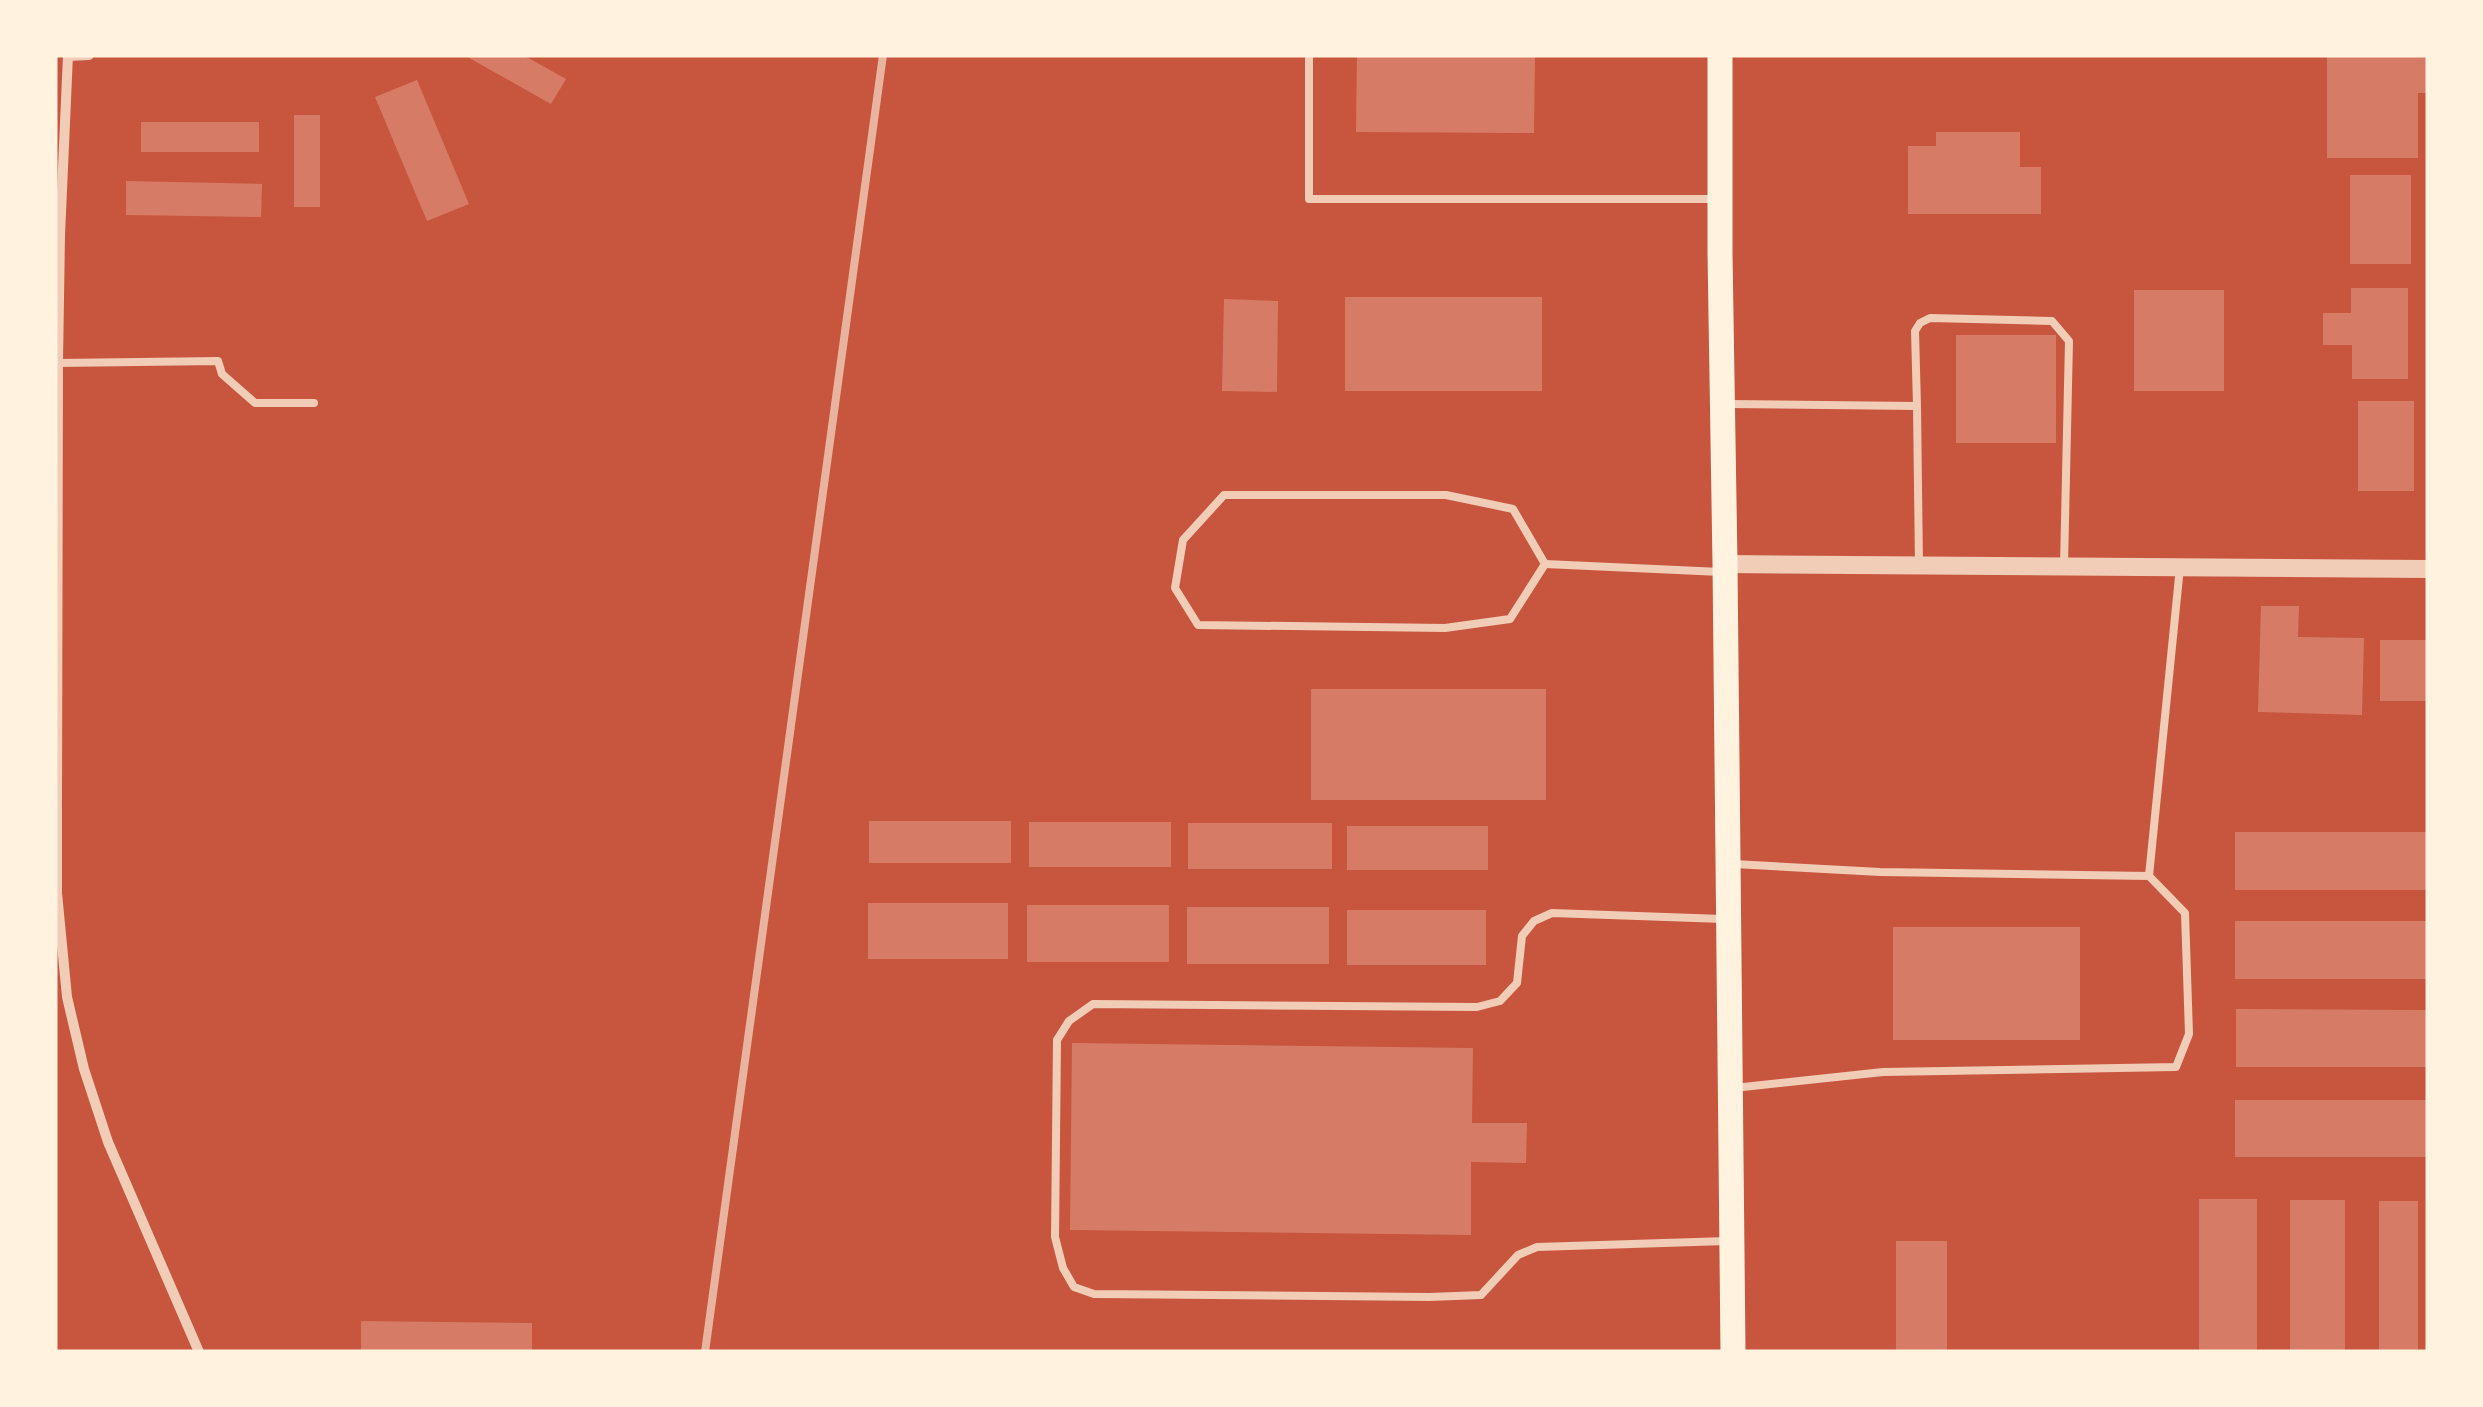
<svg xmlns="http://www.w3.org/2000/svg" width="2483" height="1407" viewBox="0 0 2483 1407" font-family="Helvetica,sans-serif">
	<rect width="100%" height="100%" fill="#c8553d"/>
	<!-- building -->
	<g fill="#d67c66">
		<polygon points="464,55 523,55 566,79 551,104"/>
		<polygon points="1357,55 1535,55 1534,133 1356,132"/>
		<polygon points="2327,55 2428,55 2428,93 2418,93 2418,158 2327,158"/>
		<polygon points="417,80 469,204 427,221 375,97"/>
		<rect x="294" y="115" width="26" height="92"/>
		<rect x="141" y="122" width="118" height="30"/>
		<polygon points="1936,132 2020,132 2020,167 2041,167 2041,214 1908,214 1908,146 1936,146"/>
		<rect x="2350" y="175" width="61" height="89"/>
		<polygon points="126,181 262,184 261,217 126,215"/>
		<polygon points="2351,288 2408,288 2408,379 2352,379 2352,345 2323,345 2323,313 2351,313"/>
		<rect x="2134" y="290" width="90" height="101"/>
		<rect x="1345" y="297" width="197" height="94"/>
		<polygon points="1224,299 1278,301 1277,392 1222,391"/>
		<rect x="1956" y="335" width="100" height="108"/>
		<rect x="2358" y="401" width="56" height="90"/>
		<polygon points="2261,606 2299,606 2298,637 2364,638 2362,715 2258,712"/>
		<rect x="2380" y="640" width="48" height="61"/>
		<rect x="1311" y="689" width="235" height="111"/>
		<rect x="869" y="821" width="142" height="42"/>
		<rect x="1029" y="822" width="142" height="45"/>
		<rect x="1188" y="823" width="144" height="46"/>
		<rect x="1347" y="826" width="141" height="44"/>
		<rect x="2235" y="832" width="193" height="58"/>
		<rect x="868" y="903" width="140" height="56"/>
		<rect x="1027" y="905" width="142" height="57"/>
		<rect x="1187" y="907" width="142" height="57"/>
		<rect x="1347" y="910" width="139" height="55"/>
		<rect x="2235" y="921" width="193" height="58"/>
		<rect x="1893" y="927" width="187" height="113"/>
		<polygon points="2236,1009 2428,1010 2428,1067 2236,1067"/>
		<polygon points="1072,1043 1473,1048 1472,1123 1527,1123 1526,1163 1471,1162 1471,1235 1070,1230"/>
		<rect x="2235" y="1100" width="193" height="57"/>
		<rect x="2199" y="1199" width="58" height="153"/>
		<rect x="2290" y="1200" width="55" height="152"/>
		<rect x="2379" y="1201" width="39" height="151"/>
		<rect x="1896" y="1241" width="51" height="111"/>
		<polygon points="361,1321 532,1323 532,1352 361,1352"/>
	</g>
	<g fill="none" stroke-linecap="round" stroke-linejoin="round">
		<!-- service -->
		<g stroke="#f1ccb7" stroke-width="8">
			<polyline points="1309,55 1309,199 1715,199"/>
			<polyline points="58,363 218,361 222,374 255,403 314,403"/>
			<polyline points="1727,404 1917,406 1919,566"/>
			<polyline points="1917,406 1915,331 1920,323 1930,318 2052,321 2069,341 2064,566"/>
			<polygon points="1224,495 1446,495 1513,509 1545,564 1510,619 1445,628 1198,625 1175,588 1183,540"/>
			<polyline points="1545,564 1721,572"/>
			<polyline points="1734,864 1880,872 2149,876 2185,913 2189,1034 2176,1067 1883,1072 1734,1088"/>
			<polyline points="2149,876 2180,567"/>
			<polyline points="1723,919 1552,913 1534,921 1522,936 1517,983 1500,1001 1477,1007 1093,1004 1069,1021 1057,1040 1055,1237 1063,1268 1074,1287 1094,1294 1429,1297 1481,1295 1518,1255 1537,1247 1727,1241"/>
		</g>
		<!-- minor -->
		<g stroke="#f1ccb7" stroke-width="10">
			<polyline points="68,55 60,235 58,363 57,804 57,893 67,997 84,1069 108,1142 199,1352"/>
			<polyline points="68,56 89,55"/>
		</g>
		<!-- tertiary -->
		<polyline stroke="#f1ccb7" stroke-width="18" points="1725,564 2428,569"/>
		<!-- primary -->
		<polyline stroke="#fff3e0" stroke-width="25" points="1720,55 1720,253 1725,564 1733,1352"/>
		<!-- rail -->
		<polyline stroke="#e9b49f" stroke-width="8" points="705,1352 883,55"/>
	</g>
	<!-- border -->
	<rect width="2483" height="1407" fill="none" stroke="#fff3e0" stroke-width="115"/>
</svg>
